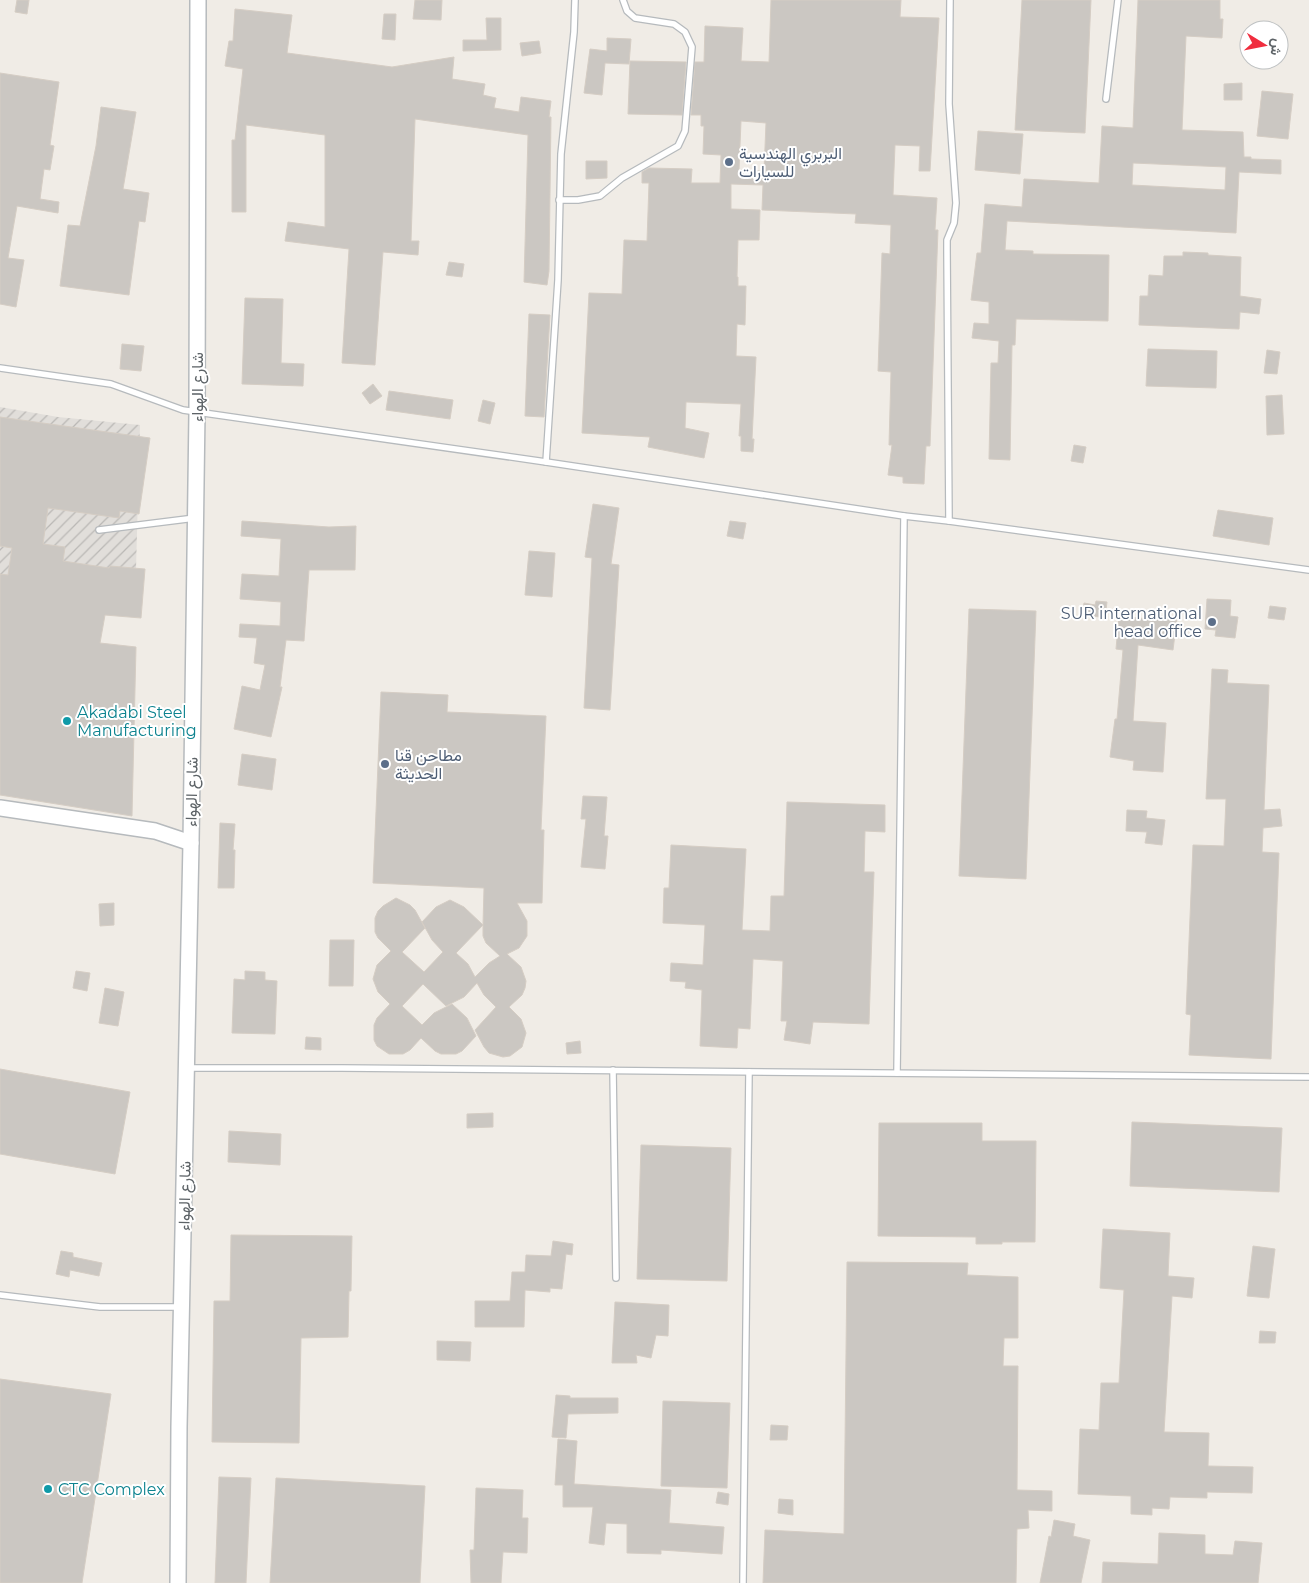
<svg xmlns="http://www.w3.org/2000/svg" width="1309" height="1583" viewBox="0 0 1309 1583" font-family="Montserrat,Vazirmatn,sans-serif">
	<defs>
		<pattern id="industrial-furrows" width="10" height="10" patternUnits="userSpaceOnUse" patternTransform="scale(1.25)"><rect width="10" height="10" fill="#e1deda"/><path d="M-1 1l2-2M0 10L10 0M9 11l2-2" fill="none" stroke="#bab8b5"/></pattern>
	</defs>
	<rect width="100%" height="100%" fill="#f0ece6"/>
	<!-- industrial -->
	<polygon fill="url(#industrial-furrows)" points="0,407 58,417 140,425 135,605 0,590"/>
	<!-- building -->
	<g fill="#cbc7c2" stroke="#d5cdc4" fill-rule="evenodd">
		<polygon points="17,0 29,0 27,14 15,12"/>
		<polygon points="415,0 442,0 441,20 413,19"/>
		<path d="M771,0H901L900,17L939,18L930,171H919L920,146L895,145L893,195L937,198L935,230H938L930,446H926L924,484L903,483V477L888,475L892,445H889L891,372L878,371L882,253L890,254L891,225L855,223L856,214L762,210L763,185L731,184V209L760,210L759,240H738L737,277H738V286H746L745,325L737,324L736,356L756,357L752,439H754L753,452L741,451V436H739L741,404L686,402L685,428L709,433L704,458L648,447L650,437L582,433L589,293L622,294L624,240L647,241L649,183H642V172L649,168L692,169L691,183H720L721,155L703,154L704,126H701V115H691L695,62H704L705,26L743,28L741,61L769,62ZM741,121L766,123L764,171L739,170Z"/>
		<polygon points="1022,0 1091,0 1085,133 1015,130"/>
		<path d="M1138,0H1220V19H1223L1222,38L1186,36L1182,130L1243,132L1244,157H1251V159L1281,160V174L1239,172L1236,233L1007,221L1005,250L1033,251V254L1109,255L1108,321L1016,319L1015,345H1012L1010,460L989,459L991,363H998L999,341L972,338L974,323L989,324V302L971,300L977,253H981L985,204L1022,207L1024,179L1099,183L1102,126L1133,128ZM1133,163L1226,167L1225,190L1132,185Z"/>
		<polygon points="235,9 292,15 287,53 392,67 454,57 452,79 485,84 483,95 496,98 494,108 519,112 521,97 551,101 549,117 551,117 549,271 547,285 524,282 528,135 415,119 411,241 419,241 418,255 383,252 375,365 342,363 349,249 285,241 288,222 325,227 325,135 246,125 246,212 232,212 232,140 235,140 243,69 225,66 229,41 233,41"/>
		<polygon points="384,14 396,14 395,40 382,39"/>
		<polygon points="486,18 501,18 501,50 463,51 463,40 487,40"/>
		<polygon points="607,38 631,39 629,64 605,63 602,95 584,93 590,49 607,51"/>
		<polygon points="539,41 541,53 522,56 520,43"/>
		<polygon points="630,61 686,62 682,115 628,114"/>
		<polygon points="0,73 59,82 50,145 54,146 50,170 44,169 40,199 59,202 58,213 17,206 8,258 24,260 16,307 0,304"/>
		<polygon points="1242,83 1242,100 1224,100 1224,84"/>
		<polygon points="1262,91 1293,94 1288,139 1257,136"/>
		<polygon points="101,107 136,112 123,189 149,193 145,222 139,221 129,295 60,286 68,225 80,226 96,146"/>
		<polygon points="978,131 1023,134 1020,174 975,170"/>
		<polygon points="586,161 607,161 607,178 586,179"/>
		<polygon points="1183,252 1208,253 1208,255 1241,257 1240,296 1261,299 1259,314 1240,312 1239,329 1139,325 1140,296 1148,296 1149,275 1163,276 1164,256 1183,256"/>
		<polygon points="449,262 464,264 462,277 446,275"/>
		<polygon points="245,298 283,299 281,363 304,364 303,386 242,384"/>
		<polygon points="529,314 550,315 544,417 525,416"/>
		<polygon points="122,344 144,346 141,371 120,369"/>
		<polygon points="1148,349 1217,351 1216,388 1146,386"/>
		<polygon points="1267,350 1280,352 1277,374 1264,373"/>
		<polygon points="373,384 382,396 370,404 362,393"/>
		<polygon points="389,391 453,400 450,419 386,410"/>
		<polygon points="1282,395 1284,434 1267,435 1266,396"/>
		<polygon points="483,400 495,403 490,424 478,421"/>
		<polygon points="0,417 150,438 139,514 120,511 119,518 48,508 43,544 65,547 63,561 109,568 110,566 145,569 141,618 105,615 100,643 136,647 132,816 0,795 0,574 8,575 12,548 0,546"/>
		<polygon points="1074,445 1086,447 1083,463 1071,461"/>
		<polygon points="593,504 619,508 611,564 619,565 610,710 584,708 592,558 585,557"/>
		<polygon points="1218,510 1273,518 1269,545 1213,536"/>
		<polygon points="242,521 329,527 356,526 355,570 309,570 304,641 286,640 280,687 282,687 271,737 234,729 242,686 260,690 265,665 254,663 257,638 239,637 240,624 280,626 281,602 240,599 242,574 279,576 281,539 241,536"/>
		<polygon points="730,521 746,523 743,539 727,536"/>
		<polygon points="529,551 555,553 552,597 525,595"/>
		<polygon points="1207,599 1231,600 1230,616 1238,617 1235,638 1215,636 1216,630 1205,629"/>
		<polygon points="1096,601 1107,602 1105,618 1082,614 1084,603 1095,605"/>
		<polygon points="1270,606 1286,608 1284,620 1268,618"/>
		<polygon points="969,609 1036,611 1026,879 959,876"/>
		<polygon points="1150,614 1177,618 1173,650 1138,645 1133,721 1166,723 1163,772 1133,770 1134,761 1110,757 1115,719 1117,719 1123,650 1116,649 1119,616 1149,619"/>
		<polygon points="1212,669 1228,670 1227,683 1269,685 1264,810 1280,809 1282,826 1263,828 1262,852 1279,853 1271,1059 1189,1055 1191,1015 1186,1014 1193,845 1224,846 1226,799 1206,799"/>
		<path d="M381,692L448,695L447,712L546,716L541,830H544L542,903H517L527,921V936L519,948L507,954L521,967L526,981L525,988L522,995L509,1007L521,1019L526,1033L522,1047L510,1056L503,1057L489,1053L484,1047L475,1030L496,1007L484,995L477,983L464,997L446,1006L423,984L402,1006L422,1025L434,1013L452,1004L467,1018L476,1036L462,1051L456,1054H441L435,1051L421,1038L410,1050L403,1054H389L377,1046L374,1040V1025L377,1018L390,1004L378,992L373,979L377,965L391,951L378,938L375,932V918L378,911L383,906L396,898L410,905L415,910L425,928L402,952L424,972L443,952L432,940L422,922L436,907L450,900L464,907L483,925L484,888L373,883ZM483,925V936L486,943L500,956L489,963L475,977L468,964L456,953Z"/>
		<polygon points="242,754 276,759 272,790 238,785"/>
		<polygon points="583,796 607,797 604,836 608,836 605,869 581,867 586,819 581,819"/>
		<polygon points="787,802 885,805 885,832 865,831 864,872 874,872 869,1024 813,1022 810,1044 784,1040 787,1021 781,1021 783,961 753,959 750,1029 738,1028 737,1048 700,1046 702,990 685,988 686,982 670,981 671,963 703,965 705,925 663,923 664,888 669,888 671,845 746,849 742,930 770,931 771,896 784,896"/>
		<polygon points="1127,810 1147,811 1146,818 1165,820 1162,845 1145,843 1147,832 1126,831"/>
		<polygon points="220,823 235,824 233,850 235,850 234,888 218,888"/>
		<polygon points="114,903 114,925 100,926 99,904"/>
		<polygon points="330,940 354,940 353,986 329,986"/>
		<polygon points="76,971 90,973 87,991 73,988"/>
		<polygon points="245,971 265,972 265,980 277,981 275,1034 232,1033 234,979 245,980"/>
		<polygon points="105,988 124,992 118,1026 99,1023"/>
		<polygon points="306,1037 321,1038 321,1050 305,1049"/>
		<polygon points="580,1041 581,1053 567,1054 566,1043"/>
		<polygon points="0,1069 130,1092 115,1174 0,1154"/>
		<polygon points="493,1113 493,1127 467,1128 467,1114"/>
		<polygon points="1132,1122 1282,1128 1279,1192 1130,1186"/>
		<polygon points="879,1123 982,1123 982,1141 1036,1141 1035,1242 1002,1242 1002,1244 976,1244 976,1237 878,1236"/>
		<polygon points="229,1131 281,1134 280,1165 228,1162"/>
		<polygon points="641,1145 731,1148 727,1281 637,1279"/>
		<polygon points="1103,1229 1170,1233 1168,1276 1194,1278 1192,1298 1172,1296 1164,1432 1209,1433 1208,1466 1253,1467 1252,1493 1207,1492 1207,1498 1170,1497 1169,1509 1152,1508 1152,1515 1131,1514 1131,1496 1078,1494 1080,1429 1099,1430 1101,1383 1119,1383 1124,1290 1100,1288"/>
		<polygon points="231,1235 352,1236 351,1291 349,1291 348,1337 301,1338 299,1443 212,1442 214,1301 230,1301"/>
		<polygon points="553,1241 573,1244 572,1255 566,1254 562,1289 550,1288 550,1292 525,1290 524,1327 475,1327 475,1301 510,1301 512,1272 525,1272 526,1255 551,1256"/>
		<polygon points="1253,1246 1275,1249 1269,1298 1247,1296"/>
		<polygon points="61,1251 73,1253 73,1257 102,1263 99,1276 70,1270 69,1277 56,1274"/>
		<polygon points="847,1262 968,1263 967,1275 1018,1277 1018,1338 1004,1338 1003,1366 1018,1366 1017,1490 1052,1491 1052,1511 1028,1510 1029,1528 1017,1529 1016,1583 763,1583 765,1530 844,1534"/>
		<polygon points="615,1302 669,1305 668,1336 656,1335 651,1358 636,1355 637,1363 612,1363"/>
		<polygon points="1260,1331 1276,1332 1275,1343 1259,1343"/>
		<polygon points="437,1341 471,1342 470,1361 437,1360"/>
		<polygon points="0,1379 111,1394 82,1583 0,1583"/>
		<polygon points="556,1395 570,1396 570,1398 618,1398 618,1413 568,1414 566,1438 552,1437"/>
		<polygon points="663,1401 730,1403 727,1488 661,1486"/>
		<polygon points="771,1425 788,1426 787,1440 770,1440"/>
		<polygon points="558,1439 577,1441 574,1484 671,1490 669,1523 724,1527 722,1554 661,1550 661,1554 627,1553 627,1524 606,1523 604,1545 589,1543 593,1507 563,1507 563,1485 555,1485"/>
		<polygon points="219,1477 251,1478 246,1583 215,1583"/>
		<polygon points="276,1478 425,1486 420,1583 270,1583"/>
		<polygon points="476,1488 523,1490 522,1518 528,1518 527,1553 503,1552 501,1583 471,1583 470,1550 474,1550"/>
		<polygon points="718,1492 729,1494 728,1505 716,1503"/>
		<polygon points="779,1499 793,1500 793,1515 778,1513"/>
		<polygon points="1054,1520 1075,1524 1073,1536 1090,1540 1081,1583 1040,1583 1049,1536 1051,1537"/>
		<polygon points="1159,1533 1205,1535 1205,1554 1233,1555 1235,1541 1262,1543 1258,1583 1102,1583 1103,1562 1158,1564"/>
	</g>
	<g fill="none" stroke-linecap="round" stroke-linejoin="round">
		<!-- service casing -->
		<g stroke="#b6babd" stroke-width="8">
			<g id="service">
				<polyline points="1106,99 1118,0"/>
				<polyline points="559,200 578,200 600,196 622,178 678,146 685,131 692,47 685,32 674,24 635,18 627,11 623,0"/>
				<polyline points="0,368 111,384 183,410 197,412 546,462 904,516 949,521 1309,570"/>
				<polyline points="546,462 558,280 561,154 574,32 575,0"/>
				<polyline points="949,521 947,251 947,240 954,223 956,203 949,104 950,0"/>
				<polyline points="99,530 195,518"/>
				<polyline points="186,1068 342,1068 1309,1077"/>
				<polyline points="613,1070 616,1278"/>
				<polyline points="897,1073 904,516"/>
				<polyline points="0,1295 100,1307 180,1307"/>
				<polyline points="743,1583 749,1072"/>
			</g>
		</g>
		<!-- tertiary casing -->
		<g stroke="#b6babd" stroke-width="18">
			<g id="tertiary">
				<polyline points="0,808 155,831 191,843"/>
				<polyline points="178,1583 179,1427 191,843 197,412 198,0"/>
			</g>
		</g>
		<!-- service -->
		<use href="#service" stroke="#fff" stroke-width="5.5"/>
		<!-- tertiary -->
		<use href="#tertiary" stroke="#fff" stroke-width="15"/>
	</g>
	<!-- markers -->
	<g fill="#5c6f8a" stroke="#fff" stroke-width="2">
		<circle cx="729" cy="162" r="5"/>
		<circle cx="1212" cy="622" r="5"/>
		<circle cx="385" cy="764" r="5"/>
	</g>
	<g fill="#0f9aa8" stroke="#fff" stroke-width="2">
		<circle cx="67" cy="721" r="5"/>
		<circle cx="48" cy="1489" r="5"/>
	</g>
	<g text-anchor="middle" stroke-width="4" stroke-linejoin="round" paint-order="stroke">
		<!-- service labels -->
		<g font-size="16" fill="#4e5e75" stroke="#fff" text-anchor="start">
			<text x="739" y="159">البربري الهندسية<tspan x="739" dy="18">للسيارات</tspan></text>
			<text x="1202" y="619" text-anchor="end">SUR international<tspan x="1202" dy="18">head office</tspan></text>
			<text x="395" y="761">مطاحن قنا<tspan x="395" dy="18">الحديثة</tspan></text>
		</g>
		<!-- street labels -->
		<g font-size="16" fill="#5d6367" stroke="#fff">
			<text transform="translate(197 387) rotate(-90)" y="6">شارع الهواء</text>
			<text transform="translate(191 792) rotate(-89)" y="6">شارع الهواء</text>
			<text transform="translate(184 1196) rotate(-89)" y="6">شارع الهواء</text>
		</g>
		<!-- culture labels -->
		<g font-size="16" fill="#0d838f" stroke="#fff" text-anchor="start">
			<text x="77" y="718">Akadabi Steel<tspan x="77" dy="18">Manufacturing</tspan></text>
			<text x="58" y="1495">CTC Complex</text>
		</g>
	</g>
	<!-- north arrow -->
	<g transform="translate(1264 45) rotate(100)"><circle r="24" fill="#ffffff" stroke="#bec1c2"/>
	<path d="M0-4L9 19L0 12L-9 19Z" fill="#f02d3e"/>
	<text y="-8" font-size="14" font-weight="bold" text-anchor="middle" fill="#5d6367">ش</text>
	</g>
</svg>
